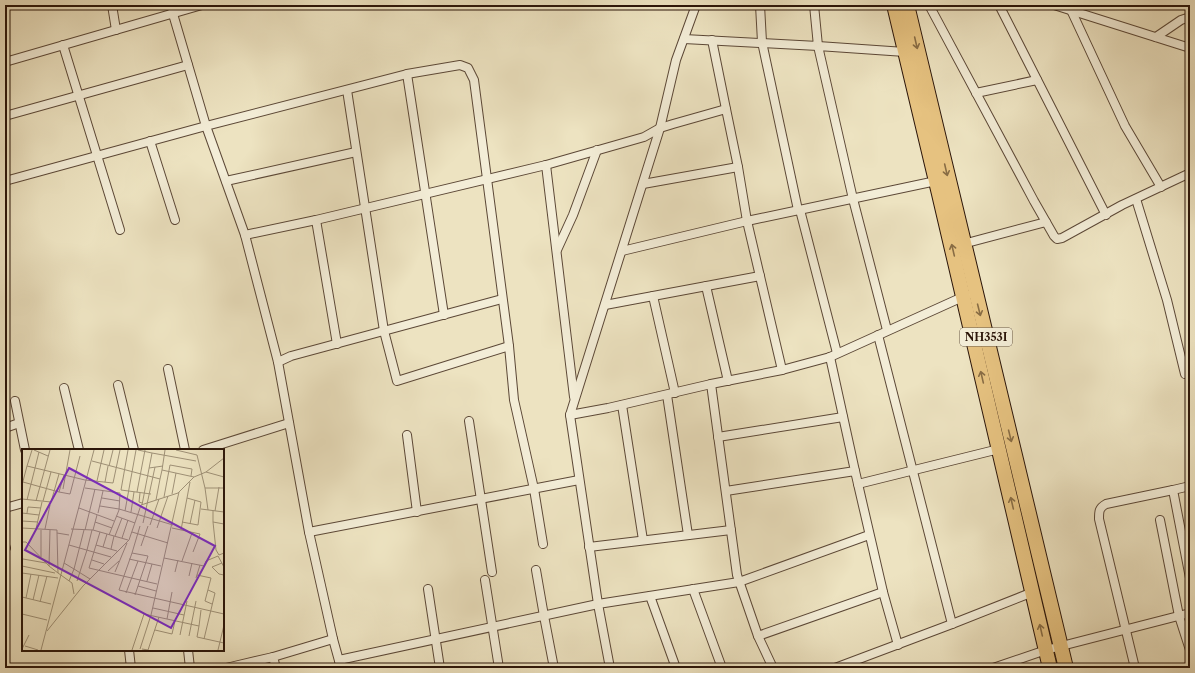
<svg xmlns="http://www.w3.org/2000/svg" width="1195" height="673" viewBox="0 0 1195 673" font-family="'Libre Caslon Text',serif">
	<rect width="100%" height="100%" fill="#ede3c1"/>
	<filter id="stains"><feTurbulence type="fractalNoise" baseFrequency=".005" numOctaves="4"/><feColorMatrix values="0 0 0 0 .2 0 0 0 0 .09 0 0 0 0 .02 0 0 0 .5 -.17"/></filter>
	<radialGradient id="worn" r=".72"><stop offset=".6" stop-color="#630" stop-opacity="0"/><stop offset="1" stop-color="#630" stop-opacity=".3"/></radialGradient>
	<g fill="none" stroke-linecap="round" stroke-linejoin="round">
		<!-- street casing -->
		<g stroke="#5c4837" stroke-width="10">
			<g id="street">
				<polyline points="112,5 116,30"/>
				<polyline points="172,5 173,14 206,126 245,235 278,362 309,532 333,639 341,668"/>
				<polyline points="760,5 762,42 798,210"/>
				<polyline points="929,5 1034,201 1046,222"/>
				<polyline points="999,5 1106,215"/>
				<polyline points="1054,5 1190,48"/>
				<polyline points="1071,10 1125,126 1161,187"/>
				<polyline points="1156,37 1181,20 1190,17"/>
				<polyline points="684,39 818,46 814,5"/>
				<polyline points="712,40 726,109"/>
				<polyline points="63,45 120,230"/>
				<polyline points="5,62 202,5"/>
				<polyline points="407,74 444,315"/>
				<polyline points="347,90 384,331 397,381 509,346 514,400 534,489 543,544"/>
				<polyline points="976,93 1037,80"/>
				<polyline points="5,116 188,65"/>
				<polyline points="150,141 175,220"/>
				<polyline points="546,165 574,397"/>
				<polyline points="5,181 206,126 407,74 460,65 468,68 474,80 509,346"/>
				<polyline points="226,181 356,152"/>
				<polyline points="643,184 738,167"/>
				<polyline points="1136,199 1167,300 1185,374"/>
				<polyline points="800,210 837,353"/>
				<polyline points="316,220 337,344"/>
				<polyline points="245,235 316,220 546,165 644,137 660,128 673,124 726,109 738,167 747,221 782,370"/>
				<polyline points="963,244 1046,222 1054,236 1057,239 1062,238 1122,205 1190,173"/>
				<polyline points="557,250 573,215 597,150"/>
				<polyline points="622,251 747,221 936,181"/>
				<polyline points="706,286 728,381"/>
				<polyline points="653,296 675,393"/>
				<polyline points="605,305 760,276"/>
				<polyline points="887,330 853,199 818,46 905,52"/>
				<polyline points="878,335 952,624"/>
				<polyline points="830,357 855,471"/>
				<polyline points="278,362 291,356 502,299"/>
				<polyline points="168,369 185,450"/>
				<polyline points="711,384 737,575 758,636 773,668"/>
				<polyline points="118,385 134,450"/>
				<polyline points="64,388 79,450"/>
				<polyline points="667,395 688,535"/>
				<polyline points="15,401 25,450"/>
				<polyline points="622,405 643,540"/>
				<polyline points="570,415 608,408 711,384 782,370 830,357 967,295"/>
				<polyline points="469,421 492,572"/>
				<polyline points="5,428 19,423"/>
				<polyline points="407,435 417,512"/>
				<polyline points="718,437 843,417"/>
				<polyline points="203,450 289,423"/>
				<polyline points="858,484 883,592 898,645"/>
				<polyline points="1190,486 1173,490 1190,578"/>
				<polyline points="726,491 855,471 858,484 999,449"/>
				<polyline points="5,508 23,503"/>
				<polyline points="1160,520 1179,616 1190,650"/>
				<polyline points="309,532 579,480"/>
				<polyline points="5,545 6,548 5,549"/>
				<polyline points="589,547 731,530"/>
				<polyline points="536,570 544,616 554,668"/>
				<polyline points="485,580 499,668"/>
				<polyline points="428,589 440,668"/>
				<polyline points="693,589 722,668"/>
				<polyline points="650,596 676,668"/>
				<polyline points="758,636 883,592"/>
				<polyline points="129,650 131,668"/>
				<polyline points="188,650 190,668"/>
				<polyline points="273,657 276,668"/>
				<polyline points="339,660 598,604 739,582 869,535"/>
				<polyline points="226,668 273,657 333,639"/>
				<polyline points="610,668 598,604 570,415 660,128 676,60 696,5"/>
				<polyline points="835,668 952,624 1033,592"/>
				<polyline points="993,668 1046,650 1190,613"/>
				<path d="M1135,668L1099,519C1099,511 1099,508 1106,504L1173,490"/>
			</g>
		</g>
		<!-- highway casing -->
		<g stroke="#2b1509" stroke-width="16">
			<g id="highway">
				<polyline points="894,5 939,194 1050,668"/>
				<polyline points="907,5 1066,668"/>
			</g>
		</g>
		<!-- street -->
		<use href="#street" stroke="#f3edd7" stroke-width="8"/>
		<!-- highway -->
		<use href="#highway" stroke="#e6c280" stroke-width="14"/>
	</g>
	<!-- one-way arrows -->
	<defs><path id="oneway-shaft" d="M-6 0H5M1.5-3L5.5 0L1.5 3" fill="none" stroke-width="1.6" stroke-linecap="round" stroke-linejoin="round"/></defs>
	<g stroke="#886c44">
		<use href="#oneway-shaft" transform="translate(916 43) rotate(77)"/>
		<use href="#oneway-shaft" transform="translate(946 170) rotate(77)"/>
		<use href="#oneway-shaft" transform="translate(953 250) rotate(-103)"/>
		<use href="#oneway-shaft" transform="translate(979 310) rotate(76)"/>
		<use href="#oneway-shaft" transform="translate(982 377) rotate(-103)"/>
		<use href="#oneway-shaft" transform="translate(1010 436) rotate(76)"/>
		<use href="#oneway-shaft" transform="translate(1012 503) rotate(-103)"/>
		<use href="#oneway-shaft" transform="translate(1041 630) rotate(-103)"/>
	</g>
	<g text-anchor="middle" stroke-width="4" stroke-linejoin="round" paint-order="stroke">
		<!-- shield labels -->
		<rect fill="#f3edd7" stroke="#675647" stroke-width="1" x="960" y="328" width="52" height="18" rx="3"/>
		<g font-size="11" font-weight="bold" fill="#2b1509">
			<text x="986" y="341">NH353I</text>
		</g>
	</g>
	<!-- overview -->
	<g transform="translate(22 449)">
		<rect width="202" height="202" fill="#ede3c1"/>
		<path fill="none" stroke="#9f9177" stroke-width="1" d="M12,1L26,7M106,1L99,41L129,45M116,1L130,4L120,56M154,1L175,6L183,39H202M130,4L174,12M70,12L138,30L140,21L172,28M5,17L10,1M87,17L91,1M127,19L141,17M140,21L143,1M184,23L202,28M75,32L82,1M1,33L37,43L42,26M83,33L86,17M0,36L5,17L63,31L91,34L98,1M63,39L98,44L97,61L87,86M183,39L186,61M41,40L48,1M37,43L48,45L58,7M115,43L123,1M118,44L117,53L120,54M150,45L154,24M142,48L148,16L170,20L169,27M80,49L98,52M0,50L29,53L37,25M5,51L17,3M134,51L138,30M14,52L28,1M21,52L29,23M78,57L97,60L151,76M57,59L92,72M179,60L202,63M191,61V73L202,75M103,62L114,1M193,62L197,38M109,63L112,43M0,64L17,66M5,64L6,58L19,59M76,64L81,42M94,67L113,74M0,72L16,73M73,73L90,79M160,73L176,76L179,53L165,49M191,73L194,101L197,106L202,104M121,74L133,18M168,75L173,51M128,76L137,50M0,79L35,81V84L47,86M135,79L146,47M150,79L178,85L171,103M14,80L20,53M23,80L28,56M49,80L71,81L106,91M28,81L27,117L36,124M63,81L73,40M71,81L75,66M159,81L168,33M78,83L67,119L135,135M110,83L146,94M35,84L36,124L50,134L52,145M93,87L100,69M100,89L106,71M0,93H4L27,117M47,96L89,108M74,96L95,102M119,97L126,77M81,98L85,85M89,100L92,87M65,101L70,81M110,104L97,141L202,165M19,108V81M142,109L182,117L184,112L196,107L202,118M1,110L24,114M107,110L139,117M70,111L82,115M160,112L170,84M42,114L52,120L62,81M200,114L190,118L197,125L202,126M0,117L33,124M86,122L97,112M93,123L105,94M153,123L156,111M0,124L36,129M175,126L189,129L183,152L190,155M167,127L170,114M174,129L178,116M47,132L52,120L68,130M55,132L65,101M125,132L130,115M116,137L134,142M104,144L116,112M113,146L126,107L110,104L118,77M0,148L29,155M4,149L9,125M11,151L17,126M18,153L25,127M131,159L162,166M0,165L25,171M145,170L150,143M177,177L179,161M133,181L150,185L153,172M25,182L61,137L107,91L119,56L156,44L172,28L184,23L202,9M158,186L165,152M167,187L174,152M182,190L193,144L186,141M3,197L16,201M0,200L7,186M118,200L129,166L157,43M120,200L126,201L137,168M19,201L72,1M110,201L122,165L177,177L175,188L202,194M196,201L202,176"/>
		<path fill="#7b2cbf" fill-opacity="0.15" stroke="#7b2cbf" stroke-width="2" d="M47,19L193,97L149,179L3,101Z"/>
		<rect width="202" height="202" fill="none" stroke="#2b1509" stroke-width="2"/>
	</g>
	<!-- margin -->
	<rect width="1195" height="673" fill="none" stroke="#ede3c1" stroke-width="20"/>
	<rect x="6" y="6" width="1183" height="661" fill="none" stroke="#2b1509" stroke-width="2"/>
	<rect x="10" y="10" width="1175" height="653" fill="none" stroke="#2b1509"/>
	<rect width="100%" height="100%" filter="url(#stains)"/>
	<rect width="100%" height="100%" fill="url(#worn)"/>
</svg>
